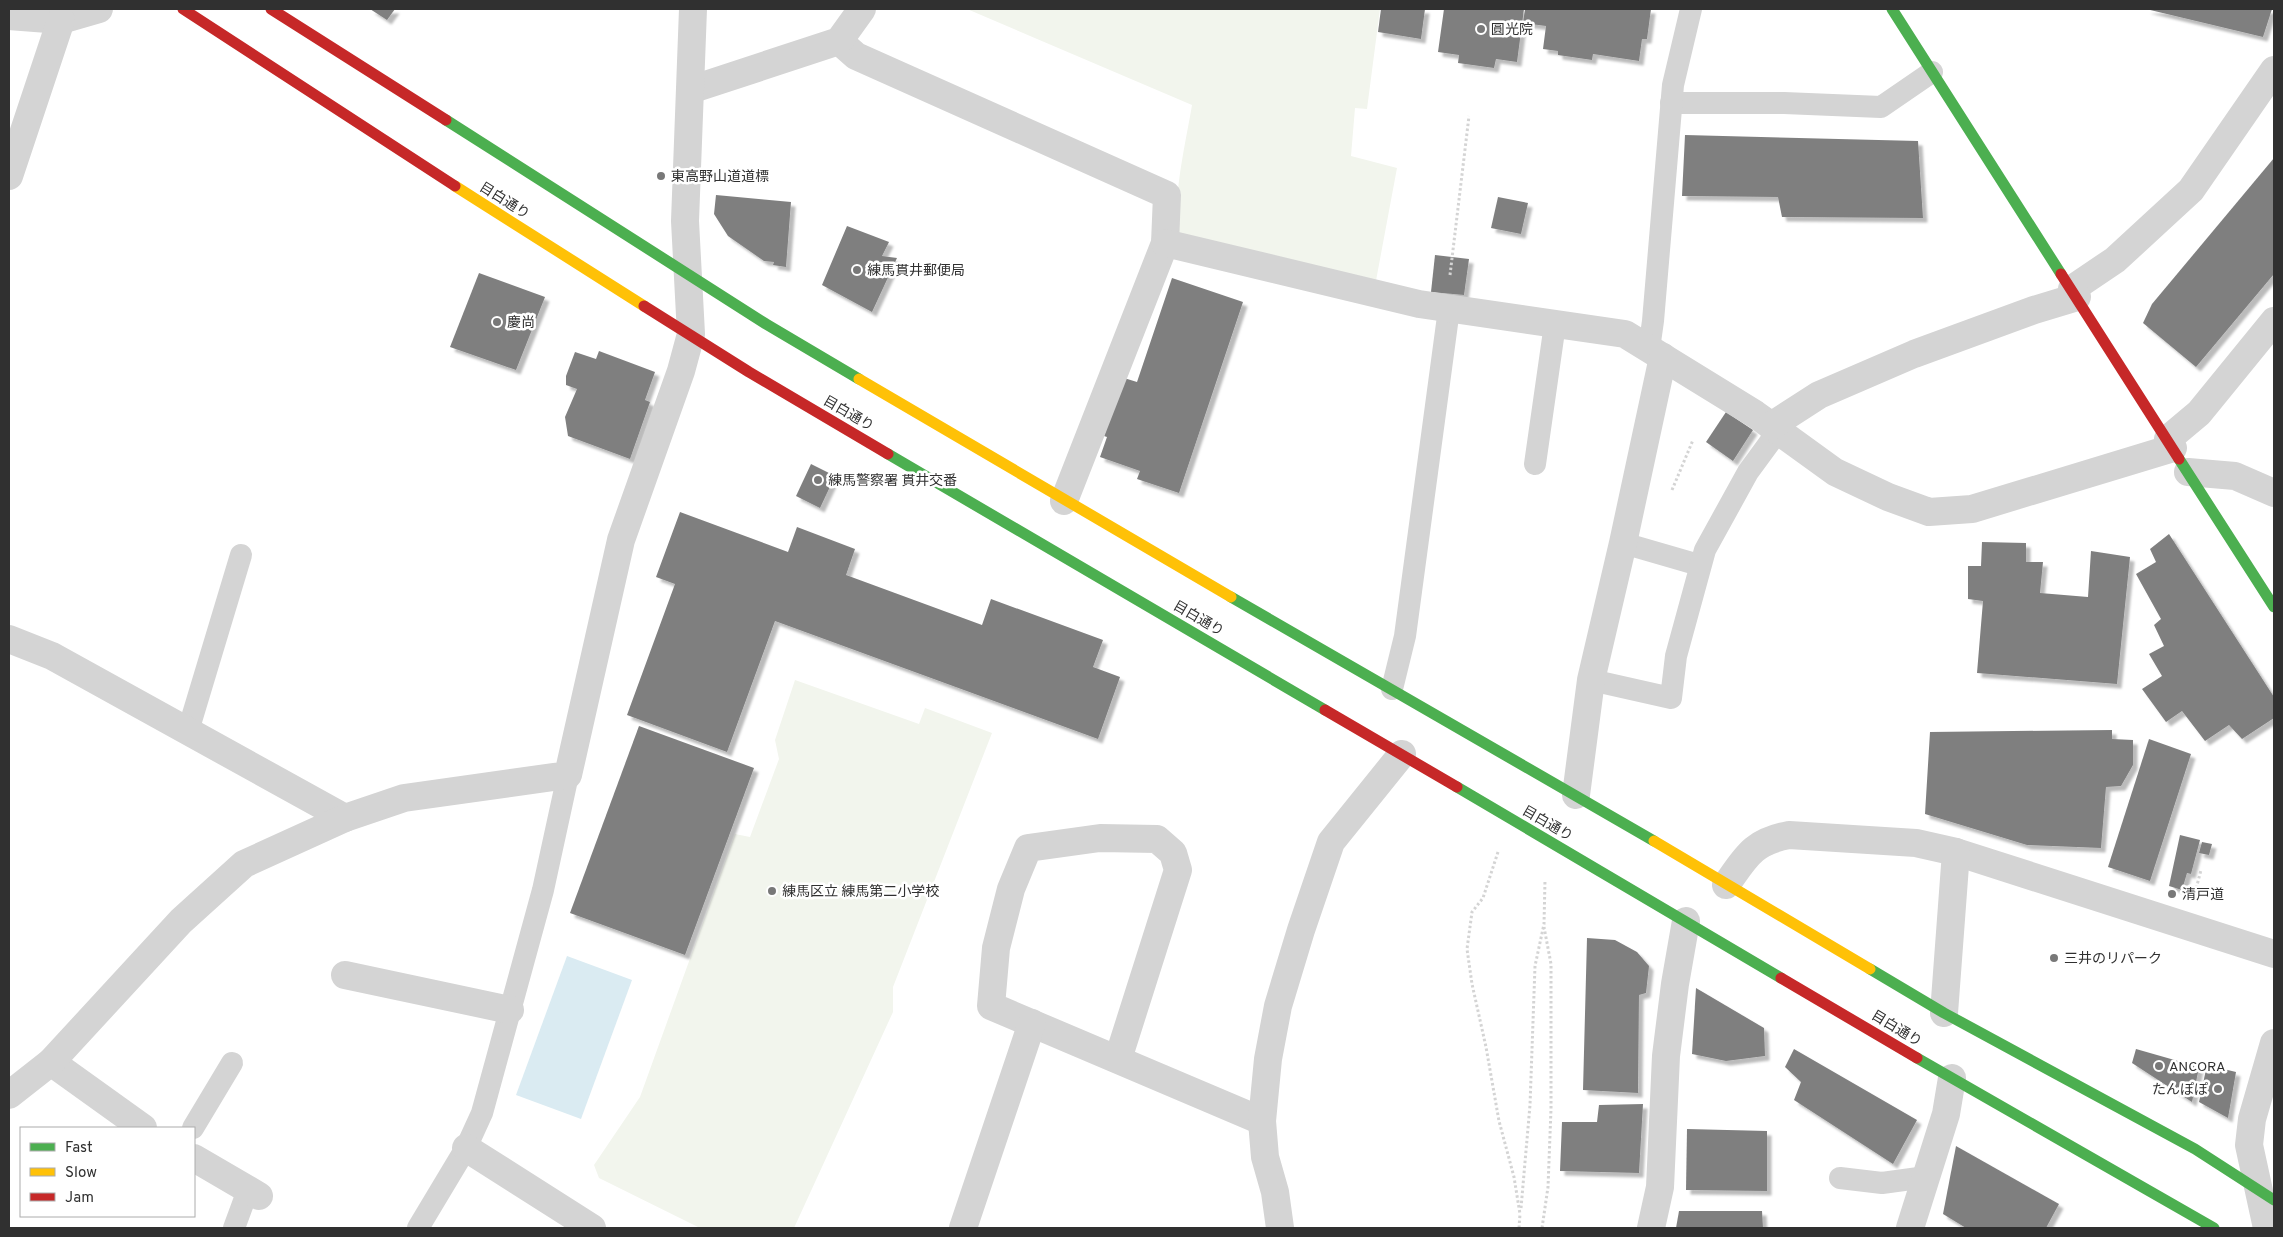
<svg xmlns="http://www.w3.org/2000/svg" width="2283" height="1237" viewBox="0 0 2283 1237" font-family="Overpass,'Noto Sans JP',sans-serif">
	<defs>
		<filter id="shadow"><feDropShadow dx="4.5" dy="4.5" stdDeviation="1" flood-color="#0004"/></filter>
	</defs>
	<rect width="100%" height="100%" fill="#fff"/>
	<!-- green -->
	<g fill="#f2f5ed">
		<path d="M967,9H1380L1367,109L1355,108L1351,156L1397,168L1375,286L1179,238C1171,203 1186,142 1192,105Z"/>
		<polygon points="795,680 919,724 925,708 992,733 893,987 893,1012 794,1228 700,1228 599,1178 594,1165 640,1097 735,834 750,837 779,759 775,740"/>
	</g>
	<!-- water -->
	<polygon fill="#daebf2" points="567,956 632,980 581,1119 516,1095"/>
	<!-- building -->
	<g fill="#7f7f7f" filter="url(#shadow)">
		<polygon points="370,9 395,9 387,20"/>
		<polygon points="1381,9 1425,9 1421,39 1378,32"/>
		<polygon points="1444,9 1524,9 1517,62 1496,59 1494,68 1458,63 1459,55 1438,52"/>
		<polygon points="1525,9 1651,9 1647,39 1642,39 1639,61 1593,54 1592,60 1558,55 1558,51 1543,49 1546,26 1523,23"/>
		<polygon points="2146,9 2272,9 2263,37"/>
		<polygon points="1685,135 1918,141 1923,218 1782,217 1778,197 1682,196"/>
		<polygon points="2274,158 2274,274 2196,367 2143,323 2152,304"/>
		<polygon points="716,195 791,202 786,267 773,265 774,262 764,261 728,236 714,214"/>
		<polygon points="1498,197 1528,203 1521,234 1491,228"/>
		<polygon points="847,226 889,242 882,256 897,258 872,312 822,285"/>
		<polygon points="1435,255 1469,259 1464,295 1431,292"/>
		<polygon points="479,273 545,297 516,370 450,347"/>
		<polygon points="1172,278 1243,302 1179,493 1137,479 1140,471 1100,457 1107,437 1104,436 1124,378 1137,382"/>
		<polygon points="599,351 655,372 645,400 650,402 630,459 568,436 565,417 577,389 566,385 566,376 575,352 596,359"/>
		<polygon points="1726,412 1753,430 1733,461 1706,442"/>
		<polygon points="811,464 835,476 820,508 796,496"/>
		<polygon points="680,512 788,552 797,527 855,549 846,575 982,625 991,599 1103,640 1093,667 1120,677 1098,739 775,621 727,752 627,715 675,584 656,577"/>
		<polygon points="2169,534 2274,697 2274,718 2242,739 2229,725 2205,741 2182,711 2166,722 2142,689 2162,676 2149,654 2164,646 2154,625 2161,619 2136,574 2156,562 2150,549"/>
		<polygon points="1982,542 2026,543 2026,562 2043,562 2040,593 2088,597 2091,551 2130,557 2117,684 1977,673 1983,601 1968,599 1968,566 1981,566"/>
		<polygon points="639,726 754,768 685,955 570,913"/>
		<polygon points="2112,730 2112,739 2133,740 2133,765 2121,786 2106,787 2101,848 2027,845 1925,814 1930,732"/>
		<polygon points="2149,739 2191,754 2150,881 2108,867"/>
		<polygon points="2180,835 2200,840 2191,874 2187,873 2182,890 2169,886"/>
		<polygon points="2202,842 2212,844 2209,855 2199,853"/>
		<polygon points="1587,938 1615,940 1637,952 1649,966 1646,993 1639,995 1638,1093 1583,1090"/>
		<polygon points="1696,988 1764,1028 1765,1056 1726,1061 1692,1054"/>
		<polygon points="1794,1049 1917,1120 1893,1164 1794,1100 1801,1082 1785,1067"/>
		<polygon points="2136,1049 2199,1067 2192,1102 2132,1063"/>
		<polygon points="2207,1065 2236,1072 2228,1118 2199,1102"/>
		<polygon points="1643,1104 1639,1173 1560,1171 1562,1122 1597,1122 1599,1105"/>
		<polygon points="1687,1129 1767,1131 1767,1191 1686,1190"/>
		<polygon points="1956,1146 2059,1204 2046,1228 1966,1228 1943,1214"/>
		<polygon points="1679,1211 1762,1211 1763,1228 1676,1228"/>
	</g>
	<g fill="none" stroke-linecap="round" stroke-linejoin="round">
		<!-- path -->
		<g stroke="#d4d4d4" stroke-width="3" stroke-dasharray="2.5 2.5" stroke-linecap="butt">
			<polyline points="1450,275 1469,116"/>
			<polyline points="1672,490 1693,440"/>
			<polyline points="1498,852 1483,898 1472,912 1467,949 1472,984 1486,1047 1499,1121 1514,1177 1520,1214"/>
			<polyline points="2195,893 2201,870"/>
			<polyline points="1521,1208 1530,1105 1535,966 1544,924 1545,880"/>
			<polyline points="1519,1228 1520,1214"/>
			<polyline points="1542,1228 1548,1187 1551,1109 1551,964 1544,927"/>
		</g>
		<!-- lane -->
		<g stroke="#d4d4d4" stroke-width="22">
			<polyline points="1671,103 1784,103 1881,107 1932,72"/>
			<polyline points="1649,349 1653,321 1673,85 1691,9"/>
			<polyline points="1535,464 1555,324"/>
			<polyline points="1623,543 1699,565"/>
			<polyline points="1591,680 1671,698 1676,656 1705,550 1748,472 1778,431"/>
			<polyline points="1392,689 1405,636 1449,309"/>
			<polyline points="188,731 241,555"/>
			<polyline points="193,1128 232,1063"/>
			<polyline points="1840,1178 1882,1183 1926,1177"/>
			<polyline points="234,1228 248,1190"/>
			<polyline points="418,1228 466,1148 482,1113 543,890 568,775"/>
		</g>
		<!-- street -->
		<g stroke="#d4d4d4" stroke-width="28">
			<polyline points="9,16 61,20 99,9"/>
			<polyline points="839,41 856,56 1167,195 1165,243 1064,501"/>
			<polyline points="690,90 839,41 862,9"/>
			<polyline points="9,176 61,20"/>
			<polyline points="1165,243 1419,304 1625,334 1755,414 1835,472 1888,497 1929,512 1972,509 2173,448"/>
			<polyline points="2072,289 2115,260 2191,190 2274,70"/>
			<polyline points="1771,426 1819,395 1914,354 2034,310 2077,297"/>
			<polyline points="2168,439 2199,413 2274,321"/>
			<polyline points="2188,472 2235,476 2274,493"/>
			<polyline points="9,639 52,656 345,818"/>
			<polyline points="1576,795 1591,680 1623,543 1663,357"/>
			<path d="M1726,885C1746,857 1752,842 1789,835L1916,843L1956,852L2274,954"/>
			<polyline points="345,975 510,1010"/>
			<polyline points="1944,1013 1956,852"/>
			<polyline points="1118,1059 1178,870 1173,853 1157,839 1100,838 1028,848 1011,889 996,948 991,1006 1262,1121"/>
			<polyline points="51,1062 143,1128"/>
			<polyline points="9,1095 51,1062 181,921 244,864 345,818 404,798 568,775 621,540 681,371 691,334 685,221 693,9"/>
			<polyline points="466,1148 592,1228"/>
			<polyline points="194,1158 259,1196"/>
			<polyline points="963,1228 1032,1023"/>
			<polyline points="1280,1228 1275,1192 1265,1157 1262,1121 1268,1059 1278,1006 1301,930 1331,842 1402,754"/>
			<polyline points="1651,1228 1660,1187 1666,1056 1675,984 1686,921"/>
			<polyline points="1910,1228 1946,1114 1952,1078"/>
			<polyline points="2267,1228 2249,1145 2252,1119 2274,1043"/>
		</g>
		<!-- fast -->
		<g stroke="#4caf50" stroke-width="11">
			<polyline points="1892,9 2061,274"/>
			<polyline points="446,120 766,324 859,379"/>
			<polyline points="888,454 1325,710"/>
			<polyline points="2179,459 2274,607"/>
			<polyline points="1231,597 1654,841"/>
			<polyline points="1457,787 1781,978"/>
			<polyline points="1870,969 1944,1013 2195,1149 2274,1200"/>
			<polyline points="1917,1058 2214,1228"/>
		</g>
		<!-- slow -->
		<g stroke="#ffc107" stroke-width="11">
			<polyline points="455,186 644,306"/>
			<polyline points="859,379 1231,597"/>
			<polyline points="1654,841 1870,969"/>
		</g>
		<!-- jam -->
		<g stroke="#c62828" stroke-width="11">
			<polyline points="183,9 455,186"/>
			<polyline points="271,9 446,120"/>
			<polyline points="2061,274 2179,459"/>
			<polyline points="644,306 749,372 888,454"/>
			<polyline points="1325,710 1457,787"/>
			<polyline points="1781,978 1917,1058"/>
		</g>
	</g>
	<!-- markers -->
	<g fill="#787878" stroke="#fff" stroke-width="2">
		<circle cx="1481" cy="29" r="5"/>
		<circle cx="661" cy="176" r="5"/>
		<circle cx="857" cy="270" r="5"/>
		<circle cx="497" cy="322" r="5"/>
		<circle cx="818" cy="480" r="5"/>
		<circle cx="772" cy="891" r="5"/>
		<circle cx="2172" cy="894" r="5"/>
		<circle cx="2054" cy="958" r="5"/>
		<circle cx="2159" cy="1066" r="5"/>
		<circle cx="2218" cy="1089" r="5"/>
	</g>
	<g text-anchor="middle" stroke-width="5" stroke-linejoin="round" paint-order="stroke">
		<!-- poi labels -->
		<g font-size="14" fill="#303030" stroke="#fff" text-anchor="start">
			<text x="1491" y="34">圓光院</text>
			<text x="671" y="181">東高野山道道標</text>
			<text x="867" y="275">練馬貫井郵便局</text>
			<text x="507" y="327">慶尚</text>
			<text x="828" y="485">練馬警察署 貫井交番</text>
			<text x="782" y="896">練馬区立 練馬第二小学校</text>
			<text x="2182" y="899">清戸道</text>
			<text x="2064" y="963">三井のリパーク</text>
			<text x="2169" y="1071">ANCORA</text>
			<text x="2208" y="1094" text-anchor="end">たんぽぽ</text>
		</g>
		<!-- street labels -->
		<g font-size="14" fill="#303030" stroke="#fff">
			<text transform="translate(505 200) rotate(32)" y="5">目白通り</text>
			<text transform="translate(849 413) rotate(30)" y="5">目白通り</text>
			<text transform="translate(1199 618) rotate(30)" y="5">目白通り</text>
			<text transform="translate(1548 823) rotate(30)" y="5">目白通り</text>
			<text transform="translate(1897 1028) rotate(31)" y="5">目白通り</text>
		</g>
	</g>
	<!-- border -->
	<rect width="2283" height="1237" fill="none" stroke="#303030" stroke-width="20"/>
	<!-- legend -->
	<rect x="20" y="1127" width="175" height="90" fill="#ffffff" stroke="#acacac"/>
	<rect x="30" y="1143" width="25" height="8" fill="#4caf50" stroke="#acacac"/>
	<text x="65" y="1152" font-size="15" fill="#303030">Fast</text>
	<rect x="30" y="1168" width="25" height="8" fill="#ffc107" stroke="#acacac"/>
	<text x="65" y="1177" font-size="15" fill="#303030">Slow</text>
	<rect x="30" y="1193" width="25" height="8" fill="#c62828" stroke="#acacac"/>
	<text x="65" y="1202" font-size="15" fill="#303030">Jam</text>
</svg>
